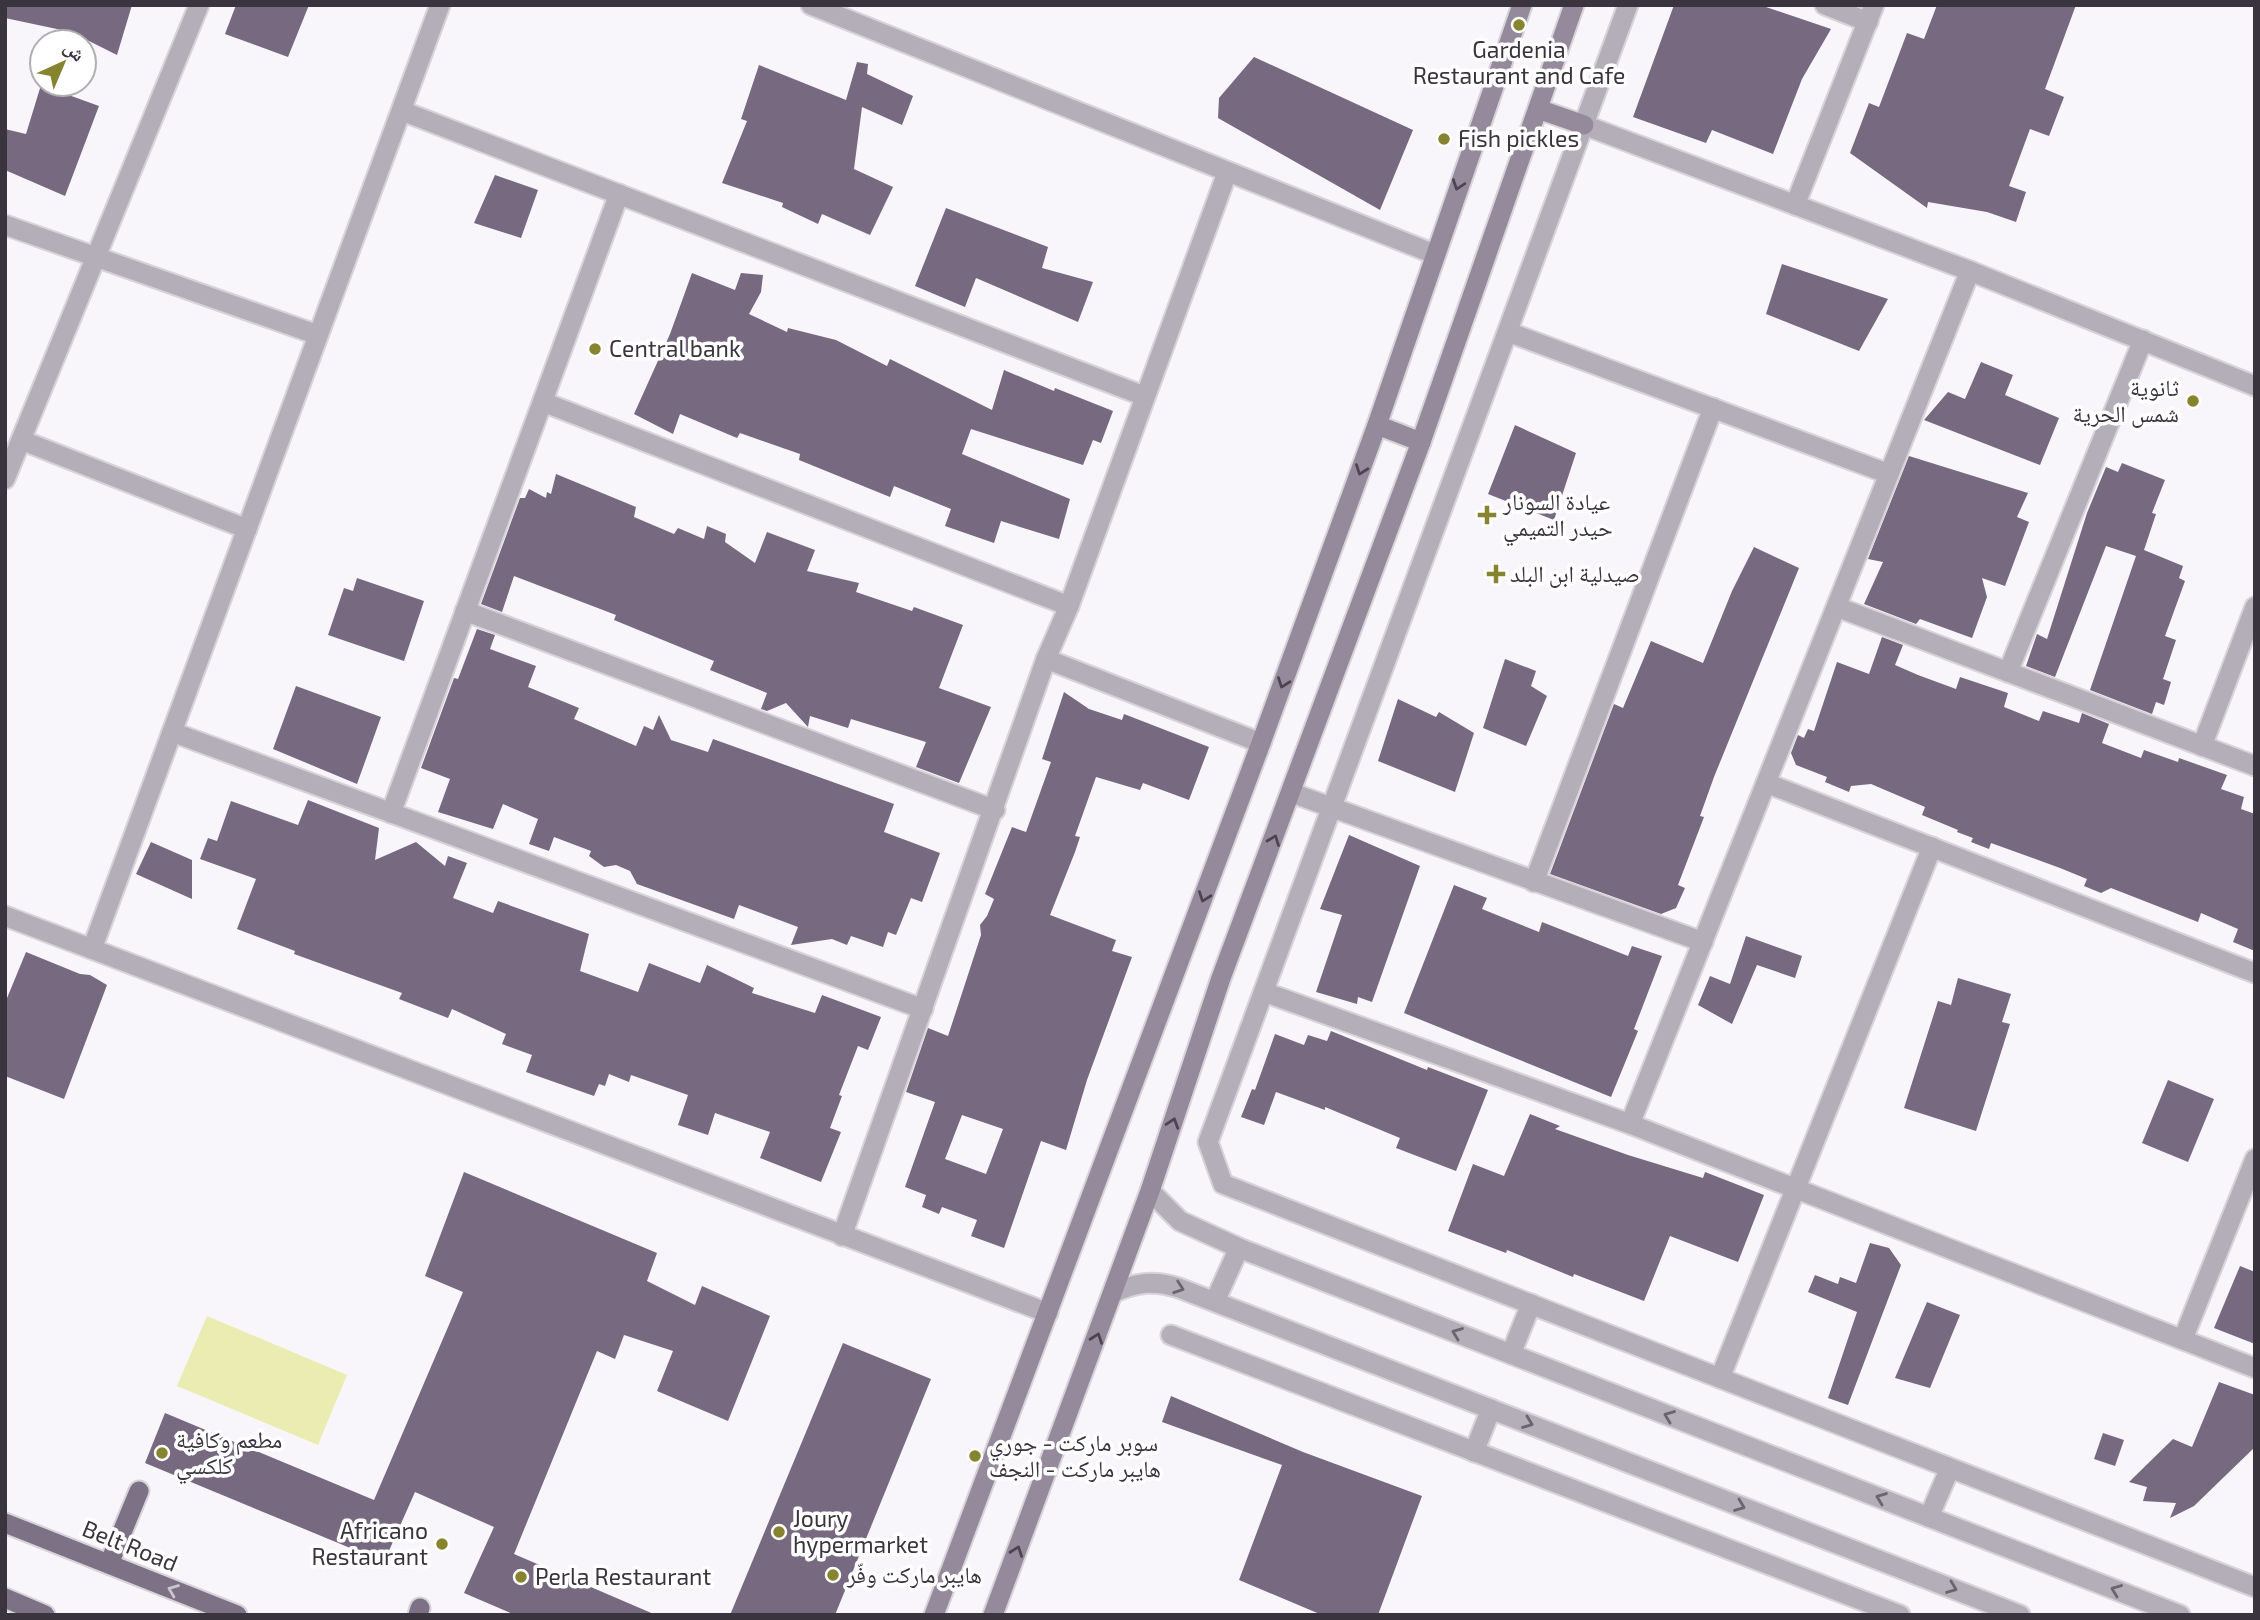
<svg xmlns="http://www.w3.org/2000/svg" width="2260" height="1620" viewBox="0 0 2260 1620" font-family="'Exo 2','Noto Naskh Arabic',sans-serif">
	<rect width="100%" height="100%" fill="#f9f6fb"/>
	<!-- green -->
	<polygon fill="#ebecb1" points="207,1316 347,1375 318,1445 177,1386"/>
	<!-- building -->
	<g fill="#766980" fill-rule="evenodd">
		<polygon points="5,5 132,5 117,55 71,32 5,18"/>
		<polygon points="236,5 309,5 288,57 225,34"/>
		<polygon points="1674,5 1760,5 1831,29 1802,79 1773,154 1712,130 1706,143 1633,117"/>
		<polygon points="1937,5 2076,5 2045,89 2064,97 2049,136 2030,129 2009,186 2026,192 2016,222 1987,212 1928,202 1927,208 1850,153 1869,103 1879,107 1907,33 1924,39"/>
		<polygon points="1254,57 1413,130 1380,210 1218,118 1219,98"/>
		<polygon points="857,62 868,64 867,74 913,96 902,125 862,107 854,169 893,187 870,235 822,214 818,224 782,207 783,203 722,183 747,121 741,119 759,65 846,100"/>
		<polygon points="41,85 99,106 65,196 5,170 5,129 26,134"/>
		<polygon points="495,175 538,190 521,238 474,223"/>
		<polygon points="946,208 1048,247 1042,268 1093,282 1078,322 976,278 965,307 915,286"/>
		<polygon points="1782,264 1888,299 1859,351 1766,314"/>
		<polygon points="692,273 735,290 741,273 763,275 761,292 749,314 787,332 788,328 836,340 887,366 890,359 992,410 1004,370 1054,391 1055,388 1113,411 1101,443 1093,440 1083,465 971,429 962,454 1070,499 1059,539 1001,521 994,543 945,526 951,509 894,486 890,497 799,460 800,454 740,433 737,438 680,414 673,434 634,414 670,334"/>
		<polygon points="1981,362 2013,375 2005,395 2059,418 2040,465 1924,420 1948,392 1965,399"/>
		<polygon points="1515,425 1576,453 1554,520 1488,494"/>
		<polygon points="1909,456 2028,493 2017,517 2029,522 2005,586 1982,578 1987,597 1972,638 1920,619 1916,624 1864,604 1883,562 1868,559"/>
		<polygon points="2122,463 2165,480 2152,513 2156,514 2144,550 2183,566 2179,578 2185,581 2165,636 2176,640 2163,679 2171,682 2164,705 2156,702 2152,714 2090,690 2136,556 2106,546 2055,677 2026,666 2037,634 2047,639 2087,513 2106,467 2118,472"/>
		<polygon points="556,474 636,507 634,517 674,534 678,528 704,539 707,526 726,534 725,542 755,563 767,532 815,550 807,571 859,583 856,592 912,611 914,607 963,625 939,688 991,707 959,783 916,767 926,742 851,719 848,728 810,716 808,727 786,703 767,711 761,709 767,693 710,670 714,661 614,620 616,615 514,576 502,612 481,604 520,498 525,498 529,489 546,498 547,492 551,494"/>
		<polygon points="1754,547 1799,568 1714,777 1700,816 1704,817 1678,885 1685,888 1676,908 1661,914 1550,874 1614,704 1623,708 1651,641 1703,663 1732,591"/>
		<polygon points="357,578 424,601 404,661 328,635 344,588 353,591"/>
		<polygon points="477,629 495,635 490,649 536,666 528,687 579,708 574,719 636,746 644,726 653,730 659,715 671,740 708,752 713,739 894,804 884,832 940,853 922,902 911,898 896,935 888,932 883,947 851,936 847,945 832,939 791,945 798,927 739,905 734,919 637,884 630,871 616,865 604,867 589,856 591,851 554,837 549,851 529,844 538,819 503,804 493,829 438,812 450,779 421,768 454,678 458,679"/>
		<polygon points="1882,637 1903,645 1895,665 1918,675 1956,689 1960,677 2008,693 2004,707 2039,721 2043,711 2079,723 2082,713 2109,724 2102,743 2141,758 2144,750 2178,762 2179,758 2227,775 2221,789 2244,797 2241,809 2255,814 2255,951 2233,942 2238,929 2201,913 2198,922 2111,888 2101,893 2084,886 2087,879 2060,868 1991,843 1989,849 1971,842 1973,838 1957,832 1958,830 1922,815 1925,807 1871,784 1851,786 1849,792 1825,782 1827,777 1796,765 1791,753 1798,735 1804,738 1808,729 1814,731 1837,662 1869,674"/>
		<polygon points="1505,659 1536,671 1531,686 1547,696 1526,746 1483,728"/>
		<polygon points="296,686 381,717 357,784 273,749"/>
		<path d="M1064,692L1089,709L1122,720L1124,714L1209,747L1189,800L1143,783L1140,790L1096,777L1075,836L1080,837L1075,852L1050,915L1116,940L1112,951L1132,957L1087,1080L1066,1150L1041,1141L1004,1248L971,1236L977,1220L942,1207L939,1214L922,1207L926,1195L905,1187L935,1102L906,1092L928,1028L948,1036L981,935L980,925L987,916L994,899L985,894L1012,827L1026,832L1051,762L1042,759ZM962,1115L1003,1129L986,1174L945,1159Z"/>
		<polygon points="1398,699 1436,717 1439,712 1474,733 1455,792 1378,761"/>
		<polygon points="308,800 379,828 375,860 416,842 445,866 448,856 467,863 453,898 493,913 498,901 589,934 580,971 638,992 649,963 700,983 707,965 754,988 752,993 815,1013 822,995 881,1017 868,1050 858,1046 839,1095 842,1096 830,1128 841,1132 821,1182 760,1158 770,1132 715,1113 708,1135 678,1125 688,1095 631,1075 629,1082 609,1074 605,1086 599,1084 594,1096 526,1072 532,1055 502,1044 506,1034 452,1009 448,1018 399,999 402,993 294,954 295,951 237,929 256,879 200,859 208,838 217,841 231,801 298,825"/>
		<polygon points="1349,835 1420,866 1372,1002 1358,997 1357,1004 1316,992 1342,915 1320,909"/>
		<polygon points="151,842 192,860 192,899 136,874"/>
		<polygon points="1454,885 1487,898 1482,909 1539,932 1542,922 1628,956 1632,946 1662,956 1634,1029 1638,1031 1611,1097 1404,1013"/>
		<polygon points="1746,936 1802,956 1795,978 1757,965 1732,1024 1698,1005 1710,976 1730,984"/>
		<polygon points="26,952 80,974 90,975 107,985 64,1099 5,1076 5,1003"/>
		<polygon points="1958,978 2011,994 2002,1022 2010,1024 1976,1131 1904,1108 1938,1001 1951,1005"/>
		<polygon points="1331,1031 1427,1070 1428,1067 1488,1090 1456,1171 1396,1148 1400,1138 1325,1107 1325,1110 1276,1092 1264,1125 1241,1117 1252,1089 1255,1090 1275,1034 1304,1045 1308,1035 1327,1041"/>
		<polygon points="2168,1080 2214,1099 2188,1162 2142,1143"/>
		<polygon points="1530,1114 1560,1126 1555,1129 1628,1155 1703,1178 1705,1172 1764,1195 1738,1262 1670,1236 1644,1301 1574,1274 1573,1277 1507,1250 1506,1253 1448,1231 1473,1164 1504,1176"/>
		<polygon points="464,1172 657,1253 647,1281 695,1305 702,1286 770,1316 728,1421 657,1391 673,1351 624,1335 615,1359 597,1351 514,1554 656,1615 515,1615 464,1593 494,1527 415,1492 384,1562 145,1463 165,1413 374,1500 463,1292 425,1276"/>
		<polygon points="1870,1243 1889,1248 1901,1265 1848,1405 1828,1398 1857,1312 1808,1292 1815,1275 1838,1284 1840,1277 1856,1283"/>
		<polygon points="2240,1266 2255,1272 2255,1344 2214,1328"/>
		<polygon points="1927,1302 1960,1315 1930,1388 1895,1378"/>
		<polygon points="843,1343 931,1379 835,1615 730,1615"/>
		<polygon points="2219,1382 2255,1395 2255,1447 2194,1506 2170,1518 2176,1503 2143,1501 2147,1487 2129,1482 2173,1439 2192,1447"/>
		<polygon points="1171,1396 1303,1452 1422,1496 1378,1615 1322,1615 1239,1580 1282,1465 1162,1422"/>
		<polygon points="2103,1433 2124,1440 2115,1466 2094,1459"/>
	</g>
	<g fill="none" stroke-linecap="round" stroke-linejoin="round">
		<!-- minor casing -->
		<g stroke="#d7d3d9" stroke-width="23">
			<g id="minor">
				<polyline points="811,5 1434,254"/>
				<polyline points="1825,5 1868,22"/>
				<polyline points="402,111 1144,396"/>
				<polyline points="1584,125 1970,271 2255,386"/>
				<polyline points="1795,205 1874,5"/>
				<polyline points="5,225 318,335"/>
				<polyline points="1508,332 1889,474"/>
				<polyline points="543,402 1069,606"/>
				<polyline points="21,440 247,529"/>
				<polyline points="5,479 199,5"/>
				<polyline points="1837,607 2255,766"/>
				<polyline points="465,611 995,810"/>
				<polyline points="1046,659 1261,743"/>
				<polyline points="2008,672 2143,340"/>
				<polyline points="172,732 923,1009"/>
				<polyline points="2202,746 2255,607"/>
				<polyline points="1766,783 2255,973"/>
				<polyline points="1292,793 1703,942"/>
				<polyline points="391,813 619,194"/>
				<polyline points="1534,882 1713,408"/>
				<polyline points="5,916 1048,1313"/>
				<polyline points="92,949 440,5"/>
				<polyline points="1264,992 1630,1124 2255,1368"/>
				<polyline points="1630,1124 1970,271"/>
				<polyline points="842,1236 1046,659 1069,606 1227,173"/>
				<polyline points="1171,1335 1900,1615"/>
				<polyline points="2183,1339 2255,1159"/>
				<polyline points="1720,1378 1932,847"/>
			</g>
		</g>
		<!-- tertiary casing -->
		<g stroke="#d7d3d9" stroke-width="23">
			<g id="tertiary">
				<polyline points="1628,5 1208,1142 1223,1184 2255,1587"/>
				<polyline points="1150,1191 1180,1221 1239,1248 2180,1615"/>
				<path d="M1113,1293C1136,1282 1155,1280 1179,1288L2020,1615"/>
				<polyline points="1215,1301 1239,1248"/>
				<polyline points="1511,1354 1531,1304"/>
				<polyline points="1474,1452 1491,1409"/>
				<polyline points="1929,1517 1950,1468"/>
			</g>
		</g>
		<!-- secondary casing -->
		<g stroke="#d7d3d9" stroke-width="23">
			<g id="secondary">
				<polyline points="1538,109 1584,125"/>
				<polyline points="1377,425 1421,442"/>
				<polyline points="934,1615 1261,743 1377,425 1522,5"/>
				<polyline points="993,1615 1150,1191 1221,978 1421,442 1574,5"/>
			</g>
		</g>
		<!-- primary casing -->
		<g stroke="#d7d3d9" stroke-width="23">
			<g id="primary">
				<polyline points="5,1523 237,1615"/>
				<polyline points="109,1564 139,1491"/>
				<polyline points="5,1598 45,1615"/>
				<polyline points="418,1615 420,1608"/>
			</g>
		</g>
		<!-- minor -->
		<use href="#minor" stroke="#b4aeb9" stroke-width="19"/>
		<!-- tertiary -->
		<use href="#tertiary" stroke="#b4aeb9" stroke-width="19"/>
		<!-- secondary -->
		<use href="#secondary" stroke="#948a9b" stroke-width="19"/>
		<!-- primary -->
		<use href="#primary" stroke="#7c7185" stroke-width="19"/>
	</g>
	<!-- one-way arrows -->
	<defs><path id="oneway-chevron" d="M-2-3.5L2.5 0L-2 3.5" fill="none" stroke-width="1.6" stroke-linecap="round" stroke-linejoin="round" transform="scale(1.75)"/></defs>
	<g stroke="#4c4551">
		<use href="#oneway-chevron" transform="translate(1458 185) rotate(109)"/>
		<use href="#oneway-chevron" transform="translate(1361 470) rotate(110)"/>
		<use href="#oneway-chevron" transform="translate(1283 683) rotate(110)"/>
		<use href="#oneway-chevron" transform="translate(1274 840) rotate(-69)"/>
		<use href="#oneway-chevron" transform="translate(1204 897) rotate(110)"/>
		<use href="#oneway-chevron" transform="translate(1173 1123) rotate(-72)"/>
		<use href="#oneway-chevron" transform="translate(1097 1338) rotate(-70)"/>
		<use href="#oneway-chevron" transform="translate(1017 1551) rotate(-70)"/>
	</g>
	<g stroke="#6b656f">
		<use href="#oneway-chevron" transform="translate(1179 1288) rotate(19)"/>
		<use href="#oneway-chevron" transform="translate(1457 1333) rotate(-159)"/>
		<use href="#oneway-chevron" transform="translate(1669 1416) rotate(-159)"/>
		<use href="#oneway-chevron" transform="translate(1528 1423) rotate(21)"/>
		<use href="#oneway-chevron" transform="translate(1881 1498) rotate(-159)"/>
		<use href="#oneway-chevron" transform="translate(1740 1506) rotate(21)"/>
		<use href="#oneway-chevron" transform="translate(1952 1588) rotate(21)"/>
		<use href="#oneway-chevron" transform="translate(2116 1590) rotate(-159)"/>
	</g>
	<use stroke="#cbc6ce" href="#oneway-chevron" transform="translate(173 1590) rotate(-158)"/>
	<!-- markers -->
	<g fill="#86842e" stroke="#fff" stroke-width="2.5">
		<circle cx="1519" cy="25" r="7"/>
		<circle cx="1444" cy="139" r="7"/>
		<circle cx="595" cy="349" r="7"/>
		<circle cx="2193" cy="401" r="7"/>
		<path d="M1483.5 504.5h7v7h7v7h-7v7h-7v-7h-7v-7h7z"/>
		<path d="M1492.5 563.5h7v7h7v7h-7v7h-7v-7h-7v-7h7z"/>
		<circle cx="162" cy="1453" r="7"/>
		<circle cx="975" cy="1456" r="7"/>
		<circle cx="779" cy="1532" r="7"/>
		<circle cx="442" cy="1544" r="7"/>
		<circle cx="833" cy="1575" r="7"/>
		<circle cx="521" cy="1577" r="7"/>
	</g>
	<g text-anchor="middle" stroke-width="7" stroke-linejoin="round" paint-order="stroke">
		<!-- poi labels -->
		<g font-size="23" fill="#3a343e" stroke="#fff" text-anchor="start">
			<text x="1519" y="58" text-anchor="middle">Gardenia<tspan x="1519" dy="26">Restaurant and Cafe</tspan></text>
			<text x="1458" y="147">Fish pickles</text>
			<text x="609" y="357">Central bank</text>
			<text x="2179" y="396" text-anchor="end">ثانوية<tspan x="2179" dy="26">شمس الحرية</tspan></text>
			<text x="1503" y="510">عيادة السونار<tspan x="1503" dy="26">حيدر التميمي</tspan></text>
			<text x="1510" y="582">صيدلية ابن البلد</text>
			<text x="176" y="1448">مطعم وكافية<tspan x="176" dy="26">كلكسي</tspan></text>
			<text x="989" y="1451">سوبر ماركت - جوري<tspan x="989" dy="26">هايبر ماركت - النجف</tspan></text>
			<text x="793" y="1527">Joury<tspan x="793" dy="26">hypermarket</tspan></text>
			<text x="428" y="1539" text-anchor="end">Africano<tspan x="428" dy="26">Restaurant</tspan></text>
			<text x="847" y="1583">هايبر ماركت وفّر</text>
			<text x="535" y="1585">Perla Restaurant</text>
		</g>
		<!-- street labels -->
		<g font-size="23" fill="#3a343e" stroke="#fff">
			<text transform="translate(130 1546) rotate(22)" y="8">Belt Road</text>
		</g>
	</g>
	<!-- border -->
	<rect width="2260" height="1620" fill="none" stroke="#3a343e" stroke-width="14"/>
	<!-- north arrow -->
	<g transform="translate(63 63) rotate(44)"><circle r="33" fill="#ffffff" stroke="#b0aeb2" stroke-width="2"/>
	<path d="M0-5L12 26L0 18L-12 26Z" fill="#86842e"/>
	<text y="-10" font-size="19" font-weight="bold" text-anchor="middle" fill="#3a343e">ش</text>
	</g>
</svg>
